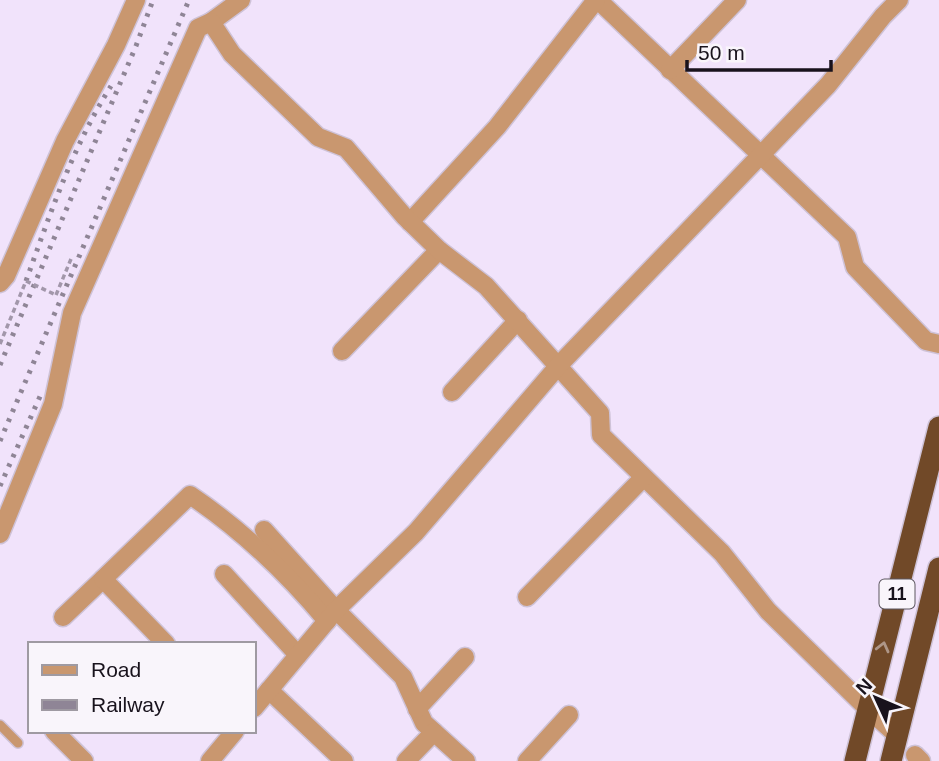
<svg xmlns="http://www.w3.org/2000/svg" width="939" height="761" viewBox="0 0 939 761" font-family="Helvetica,sans-serif">
	<rect width="100%" height="100%" fill="#f1e3fb"/>
	<g fill="none" stroke-linecap="round" stroke-linejoin="round">
		<!-- lane casing -->
		<g stroke="#cec2d7" stroke-width="12">
			<polyline id="lane" points="0,725 18,743"/>
		</g>
		<!-- street casing -->
		<g stroke="#cec2d7" stroke-width="21">
			<g id="street">
				<polyline points="598,0 847,237 855,267 926,341 939,344"/>
				<polyline points="211,22 241,0"/>
				<polyline points="670,70 737,0"/>
				<polyline points="410,222 497,127 596,0"/>
				<polyline points="0,283 6,276 65,141 116,45 136,0"/>
				<polyline points="342,351 439,250"/>
				<polyline points="452,392 518,320"/>
				<polyline points="264,530 336,610 403,677 424,723 466,761"/>
				<polyline points="0,534 53,404 72,313 198,28 211,22 232,54 318,137 346,148 404,216 439,250 486,286 600,413 601,435 722,553 768,611 868,709 897,735"/>
				<polyline points="224,574 298,655"/>
				<polyline points="527,597 643,478"/>
				<polyline points="63,617 103,579"/>
				<path d="M166,644L103,579L190,495C242,530 287,573 327,621"/>
				<polyline points="269,690 344,761"/>
				<polyline points="254,708 336,610 416,532 559,365 828,85 883,16 899,0"/>
				<polyline points="417,709 465,657"/>
				<polyline points="54,731 84,761"/>
				<polyline points="915,755 921,761"/>
				<polyline points="210,761 235,731"/>
				<polyline points="406,761 434,732"/>
				<polyline points="527,761 569,715"/>
			</g>
		</g>
		<!-- highway casing -->
		<g stroke="#cec2d7" stroke-width="24">
			<g id="highway">
				<polyline points="855,761 939,427"/>
				<polyline points="891,761 939,568"/>
			</g>
		</g>
		<!-- path -->
		<g stroke="#a297aa" stroke-width="3.5" stroke-dasharray="5 3.5" stroke-linecap="butt">
			<polyline points="56,295 71,259"/>
			<polyline points="0,344 26,281"/>
		</g>
		<!-- lane -->
		<use href="#lane" stroke="#c9976f" stroke-width="9"/>
		<!-- street -->
		<use href="#street" stroke="#c9976f" stroke-width="18"/>
		<!-- highway -->
		<use href="#highway" stroke="#714928" stroke-width="21"/>
		<!-- rail -->
		<g stroke="#8f8596" stroke-width="5" stroke-dasharray="3.5 7" stroke-linecap="butt">
			<path d="M26,281C50,214 73,146 111,86"/>
			<polyline points="0,365 136,46 153,0"/>
			<polyline points="0,441 189,0"/>
			<polyline points="0,486 42,392"/>
		</g>
		<!-- path-bridge -->
		<polyline stroke="#a297aa" stroke-width="3.5" stroke-dasharray="5 3.5" stroke-linecap="butt" points="26,281 56,295"/>
	</g>
	<!-- one-way arrows -->
	<defs><path id="oneway-chevron" d="M-2-3.5L2.5 0L-2 3.5" fill="none" stroke-width="1.6" stroke-linecap="round" stroke-linejoin="round" transform="scale(1.75)"/></defs>
	<use stroke="#ae9687" href="#oneway-chevron" transform="translate(883 647) rotate(-76)"/>
	<g text-anchor="middle" stroke-width="5" stroke-linejoin="round" paint-order="stroke">
		<!-- shield labels -->
		<rect fill="#f9f5fb" stroke="#5c565f" stroke-width="2" x="879.5" y="579.5" width="35" height="29" rx="5"/>
		<g font-size="18" font-weight="bold" fill="#18121c">
			<text x="897" y="600">11</text>
		</g>
	</g>
	<!-- legend -->
	<rect x="28" y="642" width="228" height="91" fill="#f9f5fb" stroke="#9f9aa2" stroke-width="2"/>
	<rect x="42" y="665" width="35" height="10" fill="#c9976f" stroke="#9f9aa2" stroke-width="2"/>
	<text x="91" y="677" font-size="21" fill="#18121c">Road</text>
	<rect x="42" y="700" width="35" height="10" fill="#8f8596" stroke="#9f9aa2" stroke-width="2"/>
	<text x="91" y="712" font-size="21" fill="#18121c">Railway</text>
	<!-- north arrow -->
	<g transform="translate(876 698) rotate(314)" stroke="#f9f5fb" stroke-width="5" paint-order="stroke">
	<path d="M0-5L12 26L0 18L-12 26Z" fill="#18121c"/>
	<text y="-10" font-size="19" font-weight="bold" text-anchor="middle" fill="#18121c">N</text>
	</g>
	<!-- scale -->
	<path d="M687 60v10h144v-10" fill="none" stroke="#18121c" stroke-width="3.5"/>
	<text x="698" y="60" font-size="21" fill="#18121c" stroke="#f9f5fb" stroke-width="5" paint-order="stroke">50 m</text>
</svg>
